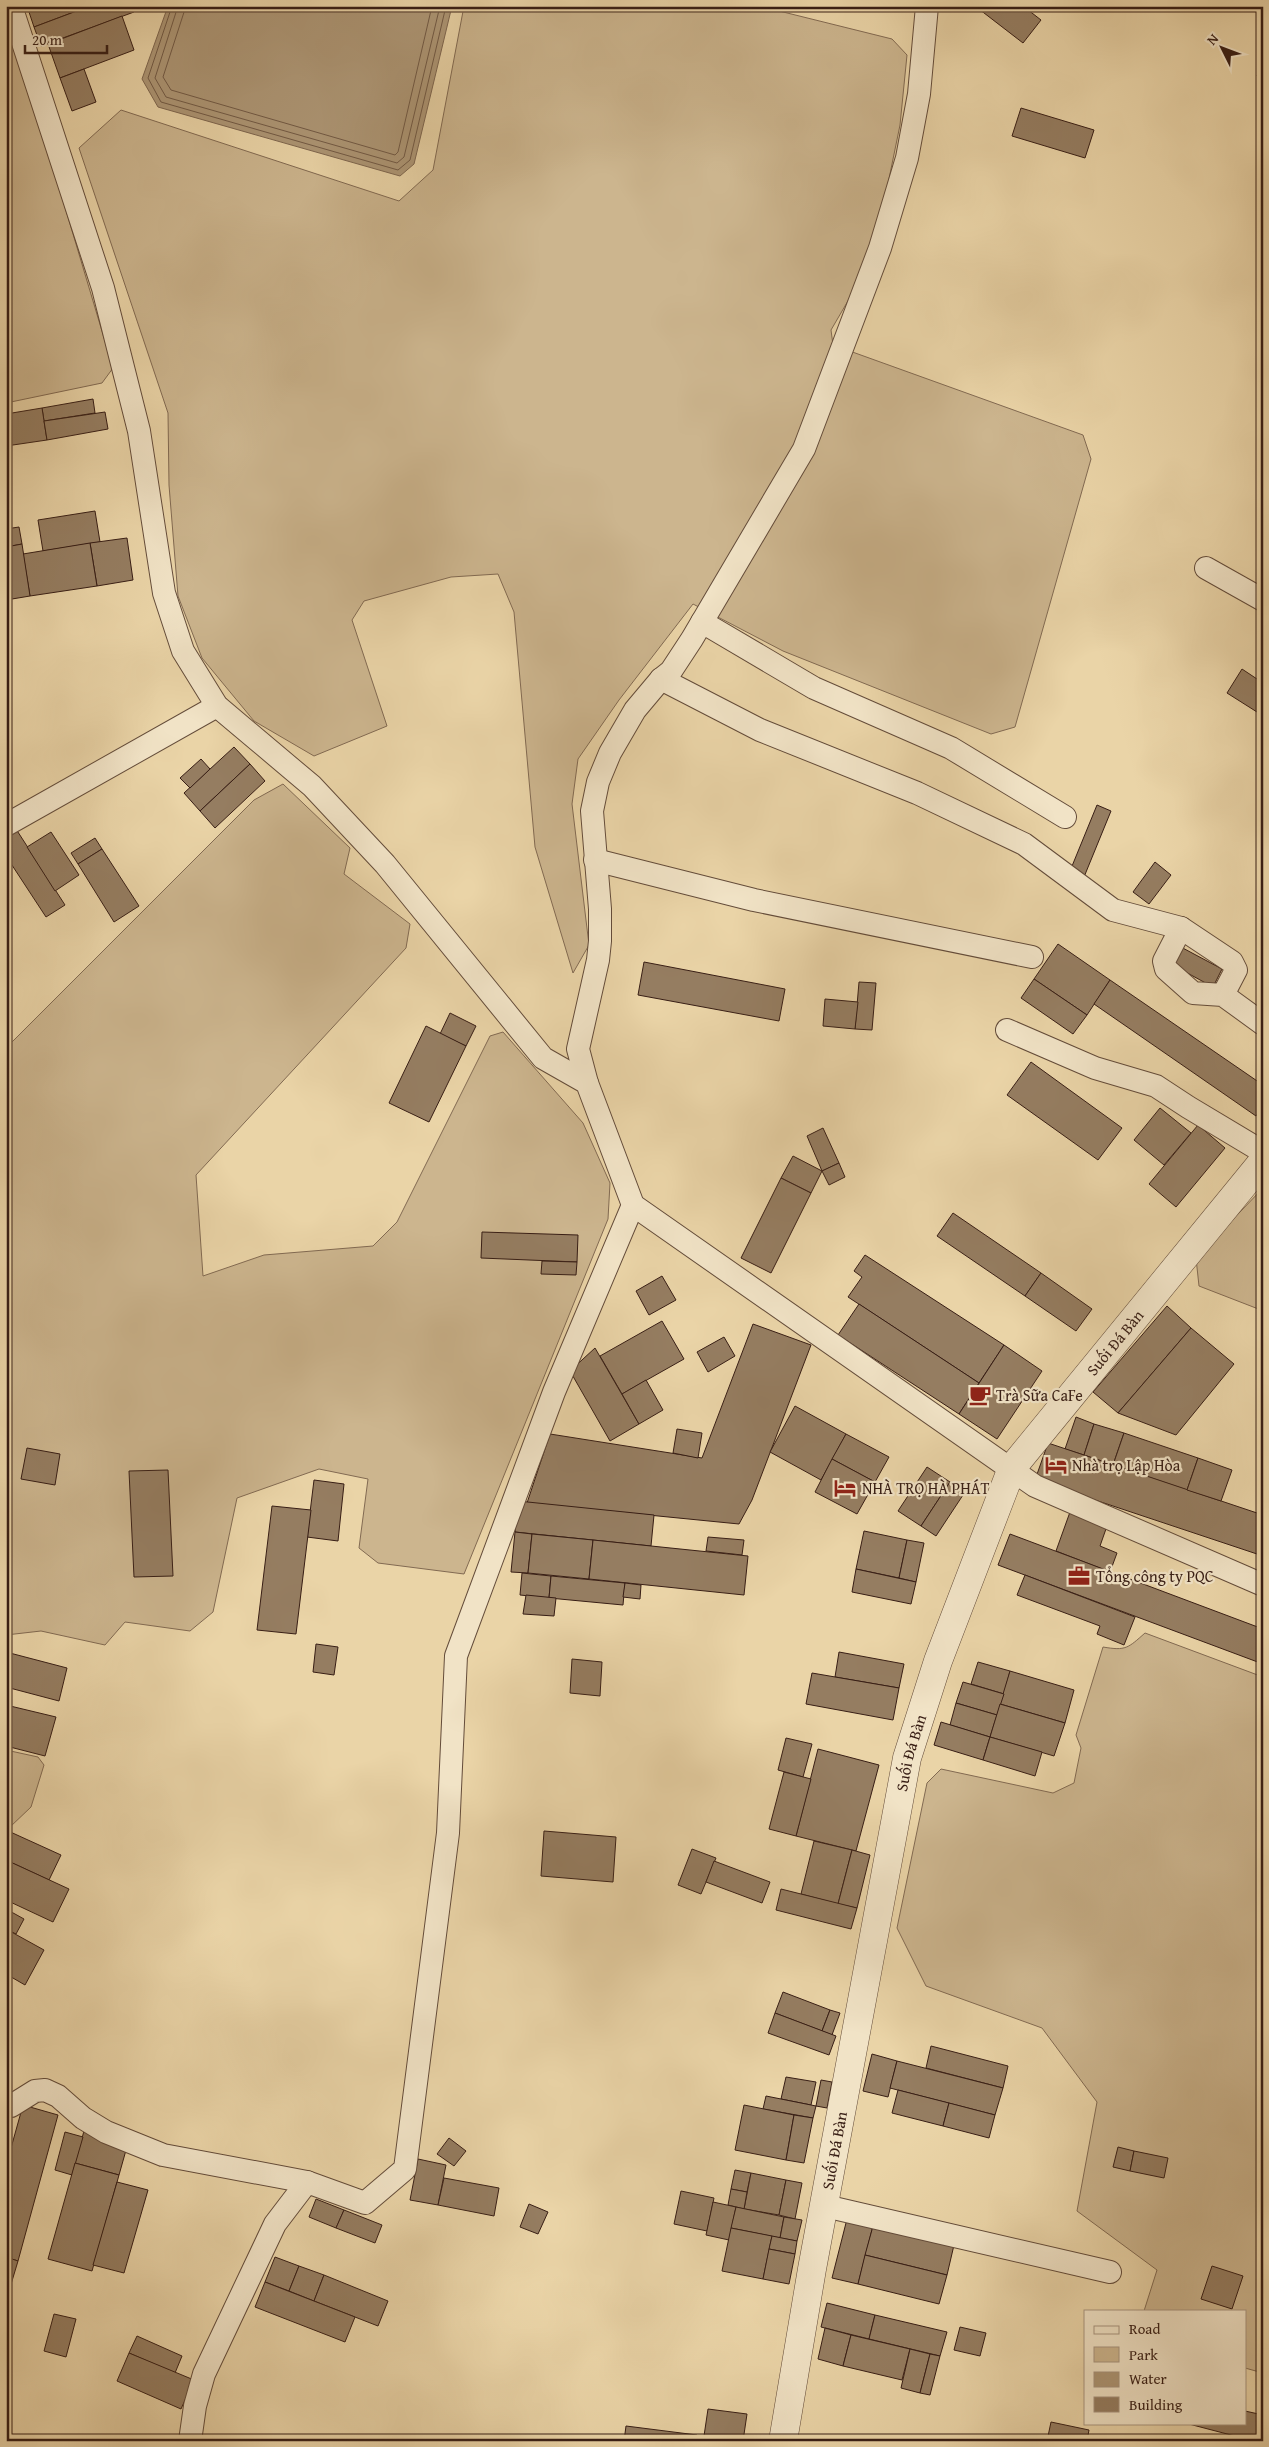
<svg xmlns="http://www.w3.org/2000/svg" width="1269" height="2447" viewBox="0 0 1269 2447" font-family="'Gentium Book Plus',serif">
	<rect width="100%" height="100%" fill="#ead4a7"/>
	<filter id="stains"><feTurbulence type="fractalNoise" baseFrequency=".004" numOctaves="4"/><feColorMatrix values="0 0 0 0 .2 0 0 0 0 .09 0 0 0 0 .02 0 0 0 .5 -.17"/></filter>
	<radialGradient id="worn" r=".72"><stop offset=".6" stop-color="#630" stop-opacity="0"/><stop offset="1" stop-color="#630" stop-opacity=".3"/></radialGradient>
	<!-- green -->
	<g fill="#ccb58e" stroke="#826a52">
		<polygon points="464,6 759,6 892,39 907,55 900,125 883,208 852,294 831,330 833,345 1083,435 1091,459 1015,727 991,734 783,651 693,604 619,700 578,759 572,804 589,945 573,973 535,847 514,612 498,574 451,577 364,601 352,620 387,726 314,756 254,721 202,658 178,596 169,485 168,413 79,148 121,110 399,201 433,170"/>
		<polygon points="6,23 42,130 113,368 102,383 6,403"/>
		<polygon points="283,784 350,848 344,874 410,924 406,948 196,1175 203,1276 264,1255 373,1246 397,1222 490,1036 503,1032 583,1123 610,1183 608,1219 464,1574 378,1563 359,1548 368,1479 319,1469 237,1498 213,1612 190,1631 125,1622 105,1645 41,1631 6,1635 6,1048 254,800"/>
		<polygon points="1263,1188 1263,1313 1261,1310 1199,1286 1196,1258"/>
		<path d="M1145,1633L1263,1677V2373L1245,2368V2311H1144L1157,2270L1077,2211L1097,2102L1042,2028L926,1986L897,1928L927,1783L941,1769L1053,1793L1074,1783L1081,1748L1076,1735L1103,1647C1126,1651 1128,1648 1145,1633Z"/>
		<polygon points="6,1750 38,1757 44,1765 31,1807 10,1827 6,1825"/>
	</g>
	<!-- water -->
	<polygon fill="#ad9675" stroke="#7e664f" points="168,6 452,6 414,164 400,176 158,107 142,79"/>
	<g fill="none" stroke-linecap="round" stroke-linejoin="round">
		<!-- shore -->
		<g stroke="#725a45" stroke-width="1">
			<polyline points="172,6 148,78 161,102 398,170 410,160 446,6"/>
			<polyline points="178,6 155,78 166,97 397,163 404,157 440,6"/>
			<polyline points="186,6 163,77 171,90 395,155 398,152 432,6"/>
		</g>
	</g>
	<!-- building -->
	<g fill="#957d61" stroke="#381e15">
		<polygon points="27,6 90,6 34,27"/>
		<polygon points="90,6 132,6 134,12 41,46 34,27"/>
		<polygon points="975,6 1023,6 1041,20 1023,43"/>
		<polygon points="122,16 134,50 60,78 48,44"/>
		<polygon points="1263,65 1263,82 1257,76"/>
		<polygon points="84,69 96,102 72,111 60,78"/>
		<polygon points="1021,108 1094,130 1085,158 1012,136"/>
		<polygon points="93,399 95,413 44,421 42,408"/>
		<polygon points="42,408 47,440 6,446 6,414"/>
		<polygon points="105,412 108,429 47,440 44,421"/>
		<polygon points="95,511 100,542 43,551 38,520"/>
		<polygon points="19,527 22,544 6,547 6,529"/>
		<polygon points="127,538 133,580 97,586 90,543"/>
		<polygon points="90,543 97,586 30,596 23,554"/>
		<polygon points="22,544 30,596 6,600 6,547"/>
		<polygon points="1242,669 1263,683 1263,704 1257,712 1227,693"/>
		<polygon points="234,747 250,764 200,811 184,793"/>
		<polygon points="201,759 210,769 190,788 180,778"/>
		<polygon points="250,764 265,781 215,828 200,811"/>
		<polygon points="1097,805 1111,811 1084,877 1070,871"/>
		<polygon points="16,829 65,905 46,917 6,856 6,835"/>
		<polygon points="51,832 79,875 55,891 27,847"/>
		<polygon points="95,838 102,849 78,864 71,853"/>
		<polygon points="102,849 139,906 114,922 78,864"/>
		<polygon points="1155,862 1171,875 1149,904 1133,892"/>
		<polygon points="1058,944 1110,980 1087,1015 1034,979"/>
		<polygon points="1179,946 1222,969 1213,987 1169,963"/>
		<polygon points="644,962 785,989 779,1021 638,995"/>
		<polygon points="1034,979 1087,1015 1073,1034 1021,998"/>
		<polygon points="1110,980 1263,1085 1263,1106 1256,1116 1094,1004"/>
		<polygon points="859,982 876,983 872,1030 855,1029"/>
		<polygon points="825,999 858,1002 855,1029 823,1026"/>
		<polygon points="450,1013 476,1026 466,1046 440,1034"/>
		<polygon points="426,1026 466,1046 429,1122 389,1103"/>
		<polygon points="1031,1062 1122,1128 1098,1160 1007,1095"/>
		<polygon points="1160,1108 1191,1133 1164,1165 1134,1140"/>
		<polygon points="1198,1125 1225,1148 1176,1207 1149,1184"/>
		<polygon points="823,1128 839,1163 822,1171 807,1136"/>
		<polygon points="793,1156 822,1171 811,1193 781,1178"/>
		<polygon points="839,1163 845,1177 829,1185 822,1171"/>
		<polygon points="781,1178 811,1193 771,1273 741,1258"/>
		<polygon points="953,1213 1041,1273 1025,1296 937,1236"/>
		<polygon points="482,1232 578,1235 577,1262 481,1258"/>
		<polygon points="865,1255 1004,1345 979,1383 848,1297 862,1277 854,1271"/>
		<polygon points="542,1261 577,1262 576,1275 541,1274"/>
		<polygon points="1041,1273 1092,1309 1076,1331 1025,1296"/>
		<polygon points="662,1276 676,1300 649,1315 636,1291"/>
		<polygon points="859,1304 979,1383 959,1414 838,1335"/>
		<polygon points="1167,1306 1191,1328 1118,1413 1093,1392"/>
		<polygon points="662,1321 684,1359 622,1394 600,1356"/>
		<polygon points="753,1324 811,1345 752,1500 739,1524 527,1503 550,1434 702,1458"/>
		<polygon points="1191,1328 1234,1364 1176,1435 1118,1413"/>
		<polygon points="724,1337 735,1356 708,1372 697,1352"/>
		<polygon points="1004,1345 1042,1371 997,1439 959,1414"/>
		<polygon points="595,1348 639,1424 610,1441 570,1371"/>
		<polygon points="646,1380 663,1410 639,1424 622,1394"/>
		<polygon points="795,1406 846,1434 821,1480 770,1452"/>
		<polygon points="1076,1417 1094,1424 1084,1455 1065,1449"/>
		<polygon points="1094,1424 1124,1433 1113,1465 1084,1455"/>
		<polygon points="677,1429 702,1433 698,1458 673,1453"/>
		<polygon points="1124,1433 1198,1458 1187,1490 1113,1465"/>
		<polygon points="846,1434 889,1457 875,1482 832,1459"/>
		<polygon points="1048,1443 1263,1515 1263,1556 1035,1480"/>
		<polygon points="27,1448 60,1454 55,1485 21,1479"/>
		<polygon points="1198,1458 1232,1470 1221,1501 1187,1490"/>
		<polygon points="832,1459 875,1482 857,1514 815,1492"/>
		<polygon points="927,1467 950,1482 921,1526 898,1511"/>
		<polygon points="168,1470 173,1576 134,1577 129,1471"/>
		<polygon points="314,1480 344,1484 338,1541 307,1537"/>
		<polygon points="950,1482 965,1492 936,1536 921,1526"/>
		<polygon points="518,1501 654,1515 651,1546 515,1532"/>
		<polygon points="272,1506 311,1510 296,1634 257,1630"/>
		<polygon points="1070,1512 1107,1526 1100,1546 1117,1553 1110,1572 1056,1551"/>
		<polygon points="864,1531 907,1540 899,1578 856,1569"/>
		<polygon points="515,1532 532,1534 528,1573 511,1572"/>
		<polygon points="532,1534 593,1540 589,1579 528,1573"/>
		<polygon points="1010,1534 1263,1629 1263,1664 998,1565"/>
		<polygon points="708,1537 744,1540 742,1555 706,1551"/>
		<polygon points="593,1540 748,1556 744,1595 589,1579"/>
		<polygon points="907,1540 924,1543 916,1582 899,1578"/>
		<polygon points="856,1569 916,1582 911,1604 852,1592"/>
		<polygon points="522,1573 551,1576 549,1598 520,1595"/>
		<polygon points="1025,1575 1135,1617 1124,1645 1097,1634 1100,1626 1017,1595"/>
		<polygon points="551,1576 625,1583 623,1605 549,1598"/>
		<polygon points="625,1583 641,1585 640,1599 623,1597"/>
		<polygon points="526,1595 556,1598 554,1616 523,1614"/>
		<polygon points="316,1644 338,1647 334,1675 313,1672"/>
		<polygon points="6,1652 67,1668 59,1701 6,1687"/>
		<polygon points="839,1652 904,1664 899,1688 835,1677"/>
		<polygon points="572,1659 602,1662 600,1696 570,1693"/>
		<polygon points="978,1662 1010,1671 1004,1694 971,1684"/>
		<polygon points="1010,1671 1074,1690 1065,1723 1000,1704"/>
		<polygon points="812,1673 899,1688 893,1720 806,1704"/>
		<polygon points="963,1682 1004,1694 997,1715 956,1703"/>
		<polygon points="956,1703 997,1715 990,1737 950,1725"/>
		<polygon points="1000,1704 1065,1723 1054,1756 990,1737"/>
		<polygon points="6,1705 56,1717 45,1756 6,1746"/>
		<polygon points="941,1722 990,1737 983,1760 934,1745"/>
		<polygon points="990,1737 1042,1752 1035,1776 983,1760"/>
		<polygon points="786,1738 812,1744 803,1777 778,1770"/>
		<polygon points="818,1749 879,1765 856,1851 796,1836"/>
		<polygon points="784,1772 811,1779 796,1836 769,1829"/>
		<polygon points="6,1830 61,1855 49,1880 6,1860"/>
		<polygon points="544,1831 616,1837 613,1882 541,1876"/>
		<polygon points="814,1841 852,1850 838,1904 801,1894"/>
		<polygon points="692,1849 716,1858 701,1894 678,1885"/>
		<polygon points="852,1850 870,1855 857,1908 838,1904"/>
		<polygon points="6,1860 69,1889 53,1922 6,1900"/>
		<polygon points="714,1861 770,1882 762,1903 706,1882"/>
		<polygon points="781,1889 857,1908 851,1929 776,1910"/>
		<polygon points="6,1909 24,1919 16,1934 6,1929"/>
		<polygon points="6,1929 44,1950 25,1985 6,1974"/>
		<polygon points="783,1992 830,2010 822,2031 775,2013"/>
		<polygon points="830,2010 840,2013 832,2035 822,2031"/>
		<polygon points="775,2013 836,2036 829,2055 768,2033"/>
		<polygon points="931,2046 1008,2066 1003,2088 926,2068"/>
		<polygon points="872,2054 897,2061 888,2097 863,2091"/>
		<polygon points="897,2061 1003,2088 995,2115 890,2088"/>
		<polygon points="786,2077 816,2082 811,2105 781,2099"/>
		<polygon points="821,2080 832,2082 827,2108 816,2106"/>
		<polygon points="898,2090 949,2103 943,2126 892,2113"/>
		<polygon points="766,2096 816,2106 813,2118 763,2109"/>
		<polygon points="949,2103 995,2115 989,2138 943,2126"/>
		<polygon points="23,2105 58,2115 18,2261 6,2257 6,2166"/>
		<polygon points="744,2105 794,2115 786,2160 735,2150"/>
		<polygon points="794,2115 813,2118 804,2163 786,2160"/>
		<polygon points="84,2131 128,2143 119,2175 75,2163"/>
		<polygon points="65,2132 83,2137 72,2175 55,2170"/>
		<polygon points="449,2138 466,2151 454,2166 437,2154"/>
		<polygon points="1118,2147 1134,2151 1130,2171 1113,2167"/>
		<polygon points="1134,2151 1168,2158 1164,2178 1130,2171"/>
		<polygon points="418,2159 446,2165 438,2205 410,2200"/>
		<polygon points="75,2163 119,2175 92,2271 48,2259"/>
		<polygon points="735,2170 751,2173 747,2192 731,2189"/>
		<polygon points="751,2173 786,2180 779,2215 744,2209"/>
		<polygon points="444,2178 499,2188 494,2216 438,2205"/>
		<polygon points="786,2180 802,2183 795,2219 779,2215"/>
		<polygon points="117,2182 148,2190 124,2273 93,2265"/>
		<polygon points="731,2189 747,2192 744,2209 728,2205"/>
		<polygon points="681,2191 714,2198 707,2231 674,2224"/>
		<polygon points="316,2199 344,2210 336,2228 309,2217"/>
		<polygon points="713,2202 736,2207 729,2240 706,2235"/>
		<polygon points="529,2204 548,2212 538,2234 520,2227"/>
		<polygon points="736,2207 784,2217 780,2238 731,2228"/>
		<polygon points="344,2210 382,2225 375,2243 336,2228"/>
		<polygon points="784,2217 802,2220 797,2241 780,2238"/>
		<polygon points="847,2219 873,2226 858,2284 832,2278"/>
		<polygon points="873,2226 954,2245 947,2275 865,2255"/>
		<polygon points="731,2228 772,2236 763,2279 722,2271"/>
		<polygon points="772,2236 797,2241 795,2254 769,2249"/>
		<polygon points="769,2249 795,2254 789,2284 763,2279"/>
		<polygon points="865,2255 947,2275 939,2304 858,2284"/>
		<polygon points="6,2257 18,2261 6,2301"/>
		<polygon points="275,2257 299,2266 289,2291 265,2282"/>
		<polygon points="299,2266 324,2275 314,2301 289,2291"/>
		<polygon points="1212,2266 1243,2276 1232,2309 1201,2299"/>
		<polygon points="324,2275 388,2301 378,2326 314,2301"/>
		<polygon points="265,2282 355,2317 345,2342 255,2307"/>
		<polygon points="827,2303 875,2315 869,2339 821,2327"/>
		<polygon points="54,2314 76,2319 66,2357 44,2351"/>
		<polygon points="875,2315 947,2332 940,2356 869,2339"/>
		<polygon points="960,2327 986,2333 980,2356 954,2350"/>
		<polygon points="825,2328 851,2335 843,2366 818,2359"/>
		<polygon points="851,2335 910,2349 902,2380 843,2366"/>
		<polygon points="137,2336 182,2356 175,2373 129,2353"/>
		<polygon points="910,2349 930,2354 920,2393 901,2388"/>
		<polygon points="129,2353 194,2380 181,2409 117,2381"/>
		<polygon points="930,2354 940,2356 930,2395 920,2393"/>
		<polygon points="708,2409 747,2414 743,2441 704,2436"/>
		<polygon points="1245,2411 1263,2415 1263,2441 1254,2441 1185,2423 1245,2423"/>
		<polygon points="1051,2422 1089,2430 1087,2441 1047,2441"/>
		<polygon points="626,2426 697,2435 697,2441 624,2441"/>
		<polygon points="704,2436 742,2441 703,2441"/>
	</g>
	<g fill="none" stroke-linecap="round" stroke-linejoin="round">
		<!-- minor casing -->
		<g stroke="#644c3a" stroke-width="24">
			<g id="minor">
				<polyline points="11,6 103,288 139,431 164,593 183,651 217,706 312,786 385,864 543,1058 587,1083 633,1205 1035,1486 1263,1585"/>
				<polyline points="1206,568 1263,600"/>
				<polyline points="702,622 814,688 951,748 1065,817"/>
				<polyline points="661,679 760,730 917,793 1024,844 1113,910 1181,928 1232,962 1236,970 1223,995"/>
				<polyline points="6,825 217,706"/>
				<polyline points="595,860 754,900 1032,957"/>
				<polyline points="1181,928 1164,961 1166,969 1193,993 1223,995 1263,1024"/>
				<polyline points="1007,1030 1095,1068 1156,1086 1188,1107 1263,1152"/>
				<polyline points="587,1083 578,1049 598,960 600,941 600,909 592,811 598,782 610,753 635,710 661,679 671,671 692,639 804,449 880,248 907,158 919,94 927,6"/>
				<polyline points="11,2106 35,2091 45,2090 58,2096 83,2118 106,2132 163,2155 307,2182"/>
				<polyline points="825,2206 1110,2272"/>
				<polyline points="190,2441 195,2406 204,2374 275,2224 307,2182 365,2203 405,2169 448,1833 456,1656 554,1392 633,1205"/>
			</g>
		</g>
		<!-- tertiary casing -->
		<g stroke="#644c3a" stroke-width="29">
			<g id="tertiary">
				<path id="s1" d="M783,2441L812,2269L907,1758L938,1661L1012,1468L1263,1161"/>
			</g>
		</g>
		<!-- minor -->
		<use href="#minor" stroke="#f1e3c6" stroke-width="22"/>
		<!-- tertiary -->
		<use href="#tertiary" stroke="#f1e3c6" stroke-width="28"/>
	</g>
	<!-- icons -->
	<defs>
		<g id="cafe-bare" transform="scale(1.725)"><path d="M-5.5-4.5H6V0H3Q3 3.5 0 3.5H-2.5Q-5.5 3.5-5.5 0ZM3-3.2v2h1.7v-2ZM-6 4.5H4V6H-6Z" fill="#8f2418" stroke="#f1e3c6" stroke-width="2.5" paint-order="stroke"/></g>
		<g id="hotel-bare" transform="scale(1.725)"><path d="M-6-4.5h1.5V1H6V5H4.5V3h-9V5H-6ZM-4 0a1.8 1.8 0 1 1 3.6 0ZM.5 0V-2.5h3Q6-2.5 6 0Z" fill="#8f2418" stroke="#f1e3c6" stroke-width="2.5" paint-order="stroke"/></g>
		<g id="office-bare" transform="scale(1.725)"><path d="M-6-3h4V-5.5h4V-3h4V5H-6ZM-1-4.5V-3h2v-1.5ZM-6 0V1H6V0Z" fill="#8f2418" stroke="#f1e3c6" stroke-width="2.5" paint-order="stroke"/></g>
	</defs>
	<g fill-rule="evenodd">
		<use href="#cafe-bare" x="980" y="1395"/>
		<use href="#hotel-bare" x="1056" y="1465"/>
		<use href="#hotel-bare" x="845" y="1488"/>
		<use href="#office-bare" x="1079" y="1576"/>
	</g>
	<g text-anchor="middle" stroke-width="4.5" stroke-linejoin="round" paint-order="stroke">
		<!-- street labels -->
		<g font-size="16" fill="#381e15" stroke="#f1e3c6">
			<text dy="6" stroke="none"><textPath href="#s1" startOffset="1165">Suối Đá Bàn</textPath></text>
			<text dy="6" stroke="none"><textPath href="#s1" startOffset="700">Suối Đá Bàn</textPath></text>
			<text dy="6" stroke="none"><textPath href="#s1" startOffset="295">Suối Đá Bàn</textPath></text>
		</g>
		<!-- poi labels -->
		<g font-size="16" fill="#381e15" stroke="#f1e3c6" text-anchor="start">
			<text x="996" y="1401">Trà Sữa CaFe</text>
			<text x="1072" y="1471">Nhà trọ Lập Hòa</text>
			<text x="862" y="1494">NHÀ TRỌ HÀ PHÁT</text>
			<text x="1096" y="1582">Tổng công ty PQC</text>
		</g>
	</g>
	<!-- margin -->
	<rect width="1269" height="2447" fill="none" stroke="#ead4a7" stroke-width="25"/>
	<rect x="8" y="8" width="1254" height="2432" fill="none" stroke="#381e15" stroke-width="2.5"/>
	<rect x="12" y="12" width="1244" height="2422" fill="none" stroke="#381e15"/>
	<!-- legend -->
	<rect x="1084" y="2310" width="162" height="115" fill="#f1e3c6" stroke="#a7947f"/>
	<rect x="1094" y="2326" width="25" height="8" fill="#f1e3c6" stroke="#a7947f"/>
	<text x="1129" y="2334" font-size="15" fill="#381e15">Road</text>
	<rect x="1094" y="2347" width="25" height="15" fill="#ccb58e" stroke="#a7947f"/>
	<text x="1129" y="2360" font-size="15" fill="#381e15">Park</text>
	<rect x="1094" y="2372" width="25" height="15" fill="#ad9675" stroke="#a7947f"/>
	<text x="1129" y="2384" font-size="15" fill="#381e15">Water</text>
	<rect x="1094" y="2397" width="25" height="15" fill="#957d61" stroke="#a7947f"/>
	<text x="1129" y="2410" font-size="15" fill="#381e15">Building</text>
	<!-- north arrow -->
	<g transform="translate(1222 48) rotate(312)" stroke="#f1e3c6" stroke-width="4" paint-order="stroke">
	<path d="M0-4L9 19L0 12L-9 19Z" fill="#381e15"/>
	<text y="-8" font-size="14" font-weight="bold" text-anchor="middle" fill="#381e15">N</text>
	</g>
	<!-- scale -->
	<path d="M25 45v8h82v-8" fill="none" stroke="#381e15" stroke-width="2.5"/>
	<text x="32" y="45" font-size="15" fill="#381e15" stroke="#f1e3c6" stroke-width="4" paint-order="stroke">20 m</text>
	<rect width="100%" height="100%" filter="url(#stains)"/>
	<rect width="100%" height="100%" fill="url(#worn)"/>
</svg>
